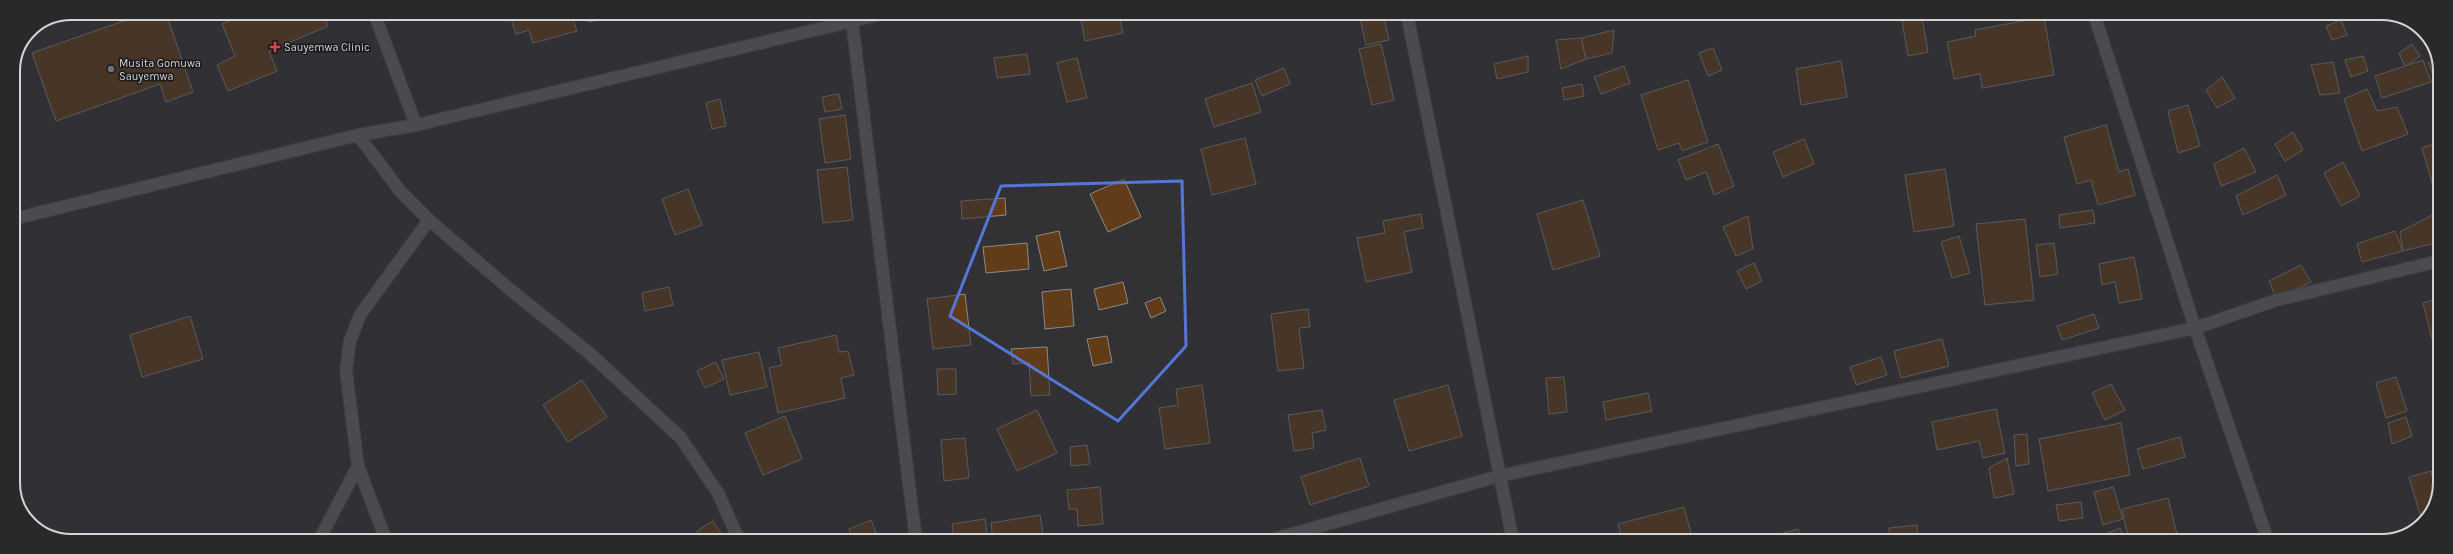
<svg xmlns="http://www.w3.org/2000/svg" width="2453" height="554" viewBox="0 0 2453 554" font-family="Karla,sans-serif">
	<rect width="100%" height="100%" fill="#323235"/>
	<!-- building -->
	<g fill="#623c19" stroke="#8d8a87">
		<polygon points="146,13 166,13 193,92 166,102 160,84 56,121 32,53"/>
		<polygon points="249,13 323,13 328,26 269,51 277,71 228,91 217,65 235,56 222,24"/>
		<polygon points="509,13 571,13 577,31 533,43 529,30 516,34"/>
		<polygon points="586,13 618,13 619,17 588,22"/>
		<polygon points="1107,14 1119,14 1123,33 1085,41 1081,19"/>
		<polygon points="1383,14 1389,40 1366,45 1360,18"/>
		<polygon points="2044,17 2054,75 1982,88 1980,74 1954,79 1947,42 1976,36 1975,30"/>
		<polygon points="1922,18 1928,52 1908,56 1902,21"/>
		<polygon points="2341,20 2347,35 2332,40 2326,26"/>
		<polygon points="1614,30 1612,53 1586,59 1581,38"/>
		<polygon points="1581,38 1586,59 1561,69 1556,40"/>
		<polygon points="1381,44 1394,100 1372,105 1359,49"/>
		<polygon points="2412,44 2420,56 2405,67 2399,53"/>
		<polygon points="1713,48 1722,70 1708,76 1699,53"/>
		<polygon points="1027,54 1030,74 997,78 994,58"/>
		<polygon points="1528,56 1528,72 1497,79 1494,64"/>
		<polygon points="2363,56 2368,71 2351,77 2345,60"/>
		<polygon points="1077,58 1087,98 1067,102 1057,63"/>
		<polygon points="2423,60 2431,82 2382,98 2375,76"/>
		<polygon points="2437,60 2440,67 2440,84 2437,85 2428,63"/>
		<polygon points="1841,61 1847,97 1801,105 1796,69"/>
		<polygon points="2333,62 2340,93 2320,95 2311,65"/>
		<polygon points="1624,66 1630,83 1601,94 1594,77"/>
		<polygon points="1284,68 1290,84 1262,96 1255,80"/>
		<polygon points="2222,77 2235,98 2217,108 2206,90"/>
		<polygon points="1688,80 1708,142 1682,151 1679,143 1658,150 1641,95"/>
		<polygon points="1252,83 1261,112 1214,127 1205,99"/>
		<polygon points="1582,84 1584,96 1564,100 1562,88"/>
		<polygon points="2367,89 2377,111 2397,107 2408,134 2362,151 2344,99"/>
		<polygon points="839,94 842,109 825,112 822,97"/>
		<polygon points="720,99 726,126 712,129 706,103"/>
		<polygon points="2188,105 2200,146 2178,153 2168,111"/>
		<polygon points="845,115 851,159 825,163 819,119"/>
		<polygon points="2106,125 2119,172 2128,169 2135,195 2098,205 2091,180 2077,184 2064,137"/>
		<polygon points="2293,132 2303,150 2285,161 2275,144"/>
		<polygon points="1245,138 1256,184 1212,195 1201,149"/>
		<polygon points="1804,139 1814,164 1783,177 1773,152"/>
		<polygon points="2440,142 2440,184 2433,186 2422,148"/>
		<polygon points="1718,144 1734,186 1714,195 1706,172 1686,180 1678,160"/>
		<polygon points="2244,148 2256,172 2221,186 2214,164"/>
		<polygon points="2343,162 2360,196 2341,206 2324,173"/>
		<polygon points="847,167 853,220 823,223 817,170"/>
		<polygon points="1945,169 1954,226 1914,232 1905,175"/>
		<polygon points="2277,175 2286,195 2243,215 2236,196"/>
		<polygon points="1124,179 1141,217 1108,232 1090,194"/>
		<polygon points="688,189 702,225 675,235 662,199"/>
		<polygon points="1005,198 1006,215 962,219 961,201"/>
		<polygon points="1583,200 1600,256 1553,270 1537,214"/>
		<polygon points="2093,210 2095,223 2060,228 2059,215"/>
		<polygon points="2436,213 2439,226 2439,242 2403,251 2400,232"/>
		<polygon points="1421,214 1423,228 1404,232 1412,272 1366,282 1357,238 1385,233 1383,221"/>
		<polygon points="1748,216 1753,249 1736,256 1723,227"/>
		<polygon points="2025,219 2034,300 1985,305 1976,224"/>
		<polygon points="1059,231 1067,266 1044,271 1036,236"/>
		<polygon points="2395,231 2403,251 2362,262 2357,244"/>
		<polygon points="1959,236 1970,273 1952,278 1941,242"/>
		<polygon points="1027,243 1029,269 986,273 983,247"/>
		<polygon points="2054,243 2058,274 2040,277 2036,245"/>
		<polygon points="2134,257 2142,299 2119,303 2115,282 2102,285 2099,264"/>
		<polygon points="1754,263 1762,281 1746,289 1737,271"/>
		<polygon points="2301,265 2311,282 2277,300 2269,281"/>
		<polygon points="1123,282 1128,303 1099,310 1094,289"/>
		<polygon points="669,287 673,305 645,311 642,293"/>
		<polygon points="1071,289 1074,326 1045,329 1042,292"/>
		<polygon points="965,294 971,345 933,349 927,299"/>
		<polygon points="1160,297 1166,311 1151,318 1145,303"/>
		<polygon points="2439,298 2439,337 2432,339 2423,303"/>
		<polygon points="1308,309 1310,327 1299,328 1304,368 1278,371 1271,314"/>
		<polygon points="2094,314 2099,328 2062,340 2057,326"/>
		<polygon points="190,316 203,359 142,377 130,335"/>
		<polygon points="836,335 839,352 848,351 854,375 841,378 845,398 778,413 769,368 782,365 778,348"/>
		<polygon points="1107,336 1112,362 1093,366 1087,339"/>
		<polygon points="1942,339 1949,366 1901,378 1894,351"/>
		<polygon points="1047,347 1050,395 1031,396 1029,363 1013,364 1011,349"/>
		<polygon points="759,352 767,387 730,395 722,360"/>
		<polygon points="1881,357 1887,375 1856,385 1850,367"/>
		<polygon points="716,362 724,379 705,388 697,371"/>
		<polygon points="937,369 956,369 956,394 938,395"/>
		<polygon points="1564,377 1567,412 1549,414 1546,378"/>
		<polygon points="2396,377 2407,411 2386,418 2376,383"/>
		<polygon points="582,380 607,417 568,442 543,405"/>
		<polygon points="2111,384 2125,410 2105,420 2092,393"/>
		<polygon points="1202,385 1210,443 1165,449 1159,408 1178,405 1176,389"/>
		<polygon points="1448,385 1462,436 1409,451 1394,400"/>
		<polygon points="1648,393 1652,411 1606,420 1603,402"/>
		<polygon points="1996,409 2005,453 1983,458 1979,441 1937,450 1932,422"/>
		<polygon points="1037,410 1057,453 1017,471 997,429"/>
		<polygon points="1322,410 1326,430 1312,433 1314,448 1294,451 1288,415"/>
		<polygon points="785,416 802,459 763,475 745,433"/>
		<polygon points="2406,417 2412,436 2392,444 2388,423"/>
		<polygon points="2121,423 2130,475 2048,491 2039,439"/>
		<polygon points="2027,434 2029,464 2016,466 2014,435"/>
		<polygon points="2180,437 2185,457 2143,469 2137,449"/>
		<polygon points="965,438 969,478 944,481 941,440"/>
		<polygon points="1087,445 1090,464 1071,466 1070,447"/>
		<polygon points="1360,458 1369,486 1310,505 1301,477"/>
		<polygon points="2007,458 2014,494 1994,498 1989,468"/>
		<polygon points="2431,471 2437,497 2422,521 2409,477"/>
		<polygon points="1100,487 1103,524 1078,526 1077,509 1069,509 1067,490"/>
		<polygon points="2113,487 2123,519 2103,525 2094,492"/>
		<polygon points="2168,498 2177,534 2146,541 2129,541 2122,509"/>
		<polygon points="2081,502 2083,518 2059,521 2056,505"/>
		<polygon points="1684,507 1693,541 1622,541 1618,524"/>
		<polygon points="1040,515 1044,540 993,540 991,523"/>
		<polygon points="985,519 988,540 954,540 952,524"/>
		<polygon points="871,520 879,540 839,540 851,535 849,529"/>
		<polygon points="713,521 725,540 703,540 697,531"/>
		<polygon points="1917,525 1918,541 1890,541 1889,528"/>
		<polygon points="2120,528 2125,541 2106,541 2103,535"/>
		<polygon points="1798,529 1801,541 1766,541 1765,538"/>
		<polygon points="2381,536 2382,541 2358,541"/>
	</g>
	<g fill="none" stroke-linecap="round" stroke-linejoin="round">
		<!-- street casing -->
		<g stroke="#4e4d50" stroke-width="14">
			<g id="street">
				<polyline points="374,13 416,125"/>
				<polyline points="1407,14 1513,541"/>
				<polyline points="2094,14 2195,328 2268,541"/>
				<polyline points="852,22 916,540"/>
				<polyline points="358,135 400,191 429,220 513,292 588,352 680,437 718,493 739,540"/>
				<polyline points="13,219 358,135 416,125 886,13"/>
				<polyline points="319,540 358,466"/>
				<polyline points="386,540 358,466 346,370 350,341 360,315 429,220"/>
				<polyline points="1270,540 1499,476 2195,328 2277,300 2439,261"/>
			</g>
		</g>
		<!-- street -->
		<use href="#street" stroke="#6a696d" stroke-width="12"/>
	</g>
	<!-- marked area -->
	<path d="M0 0H2453V554H0ZM1182,181L1186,346L1118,421L950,316L1001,186Z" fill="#323235" fill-opacity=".55" fill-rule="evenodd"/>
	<path fill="none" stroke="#5476d7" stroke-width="3" stroke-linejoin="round" d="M1182,181L1186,346L1118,421L950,316L1001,186Z"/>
	<!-- markers -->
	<path fill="#e0444e" stroke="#1a1a1b" stroke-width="1.5" d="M273 41h4v4h4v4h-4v4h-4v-4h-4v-4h4z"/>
	<circle fill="#6b7280" stroke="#1a1a1b" stroke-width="1.5" cx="111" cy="69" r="4"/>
	<g text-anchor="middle" stroke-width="3" stroke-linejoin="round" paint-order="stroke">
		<!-- poi labels -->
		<g font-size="11" fill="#d4d4d6" stroke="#1a1a1b" text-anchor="start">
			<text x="284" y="51">Sauyemwa Clinic</text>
			<text x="119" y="67">Musita Gomuwa<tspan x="119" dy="13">Sauyemwa</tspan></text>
		</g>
	</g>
	<!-- crop -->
	<path d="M0 0H2453V554H0ZM71 20H2382A51 51 0 0 1 2433 71V483A51 51 0 0 1 2382 534H71A51 51 0 0 1 20 483V71A51 51 0 0 1 71 20Z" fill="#29292a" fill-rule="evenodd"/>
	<path fill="none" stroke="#d4d4d6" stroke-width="2" d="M71 20H2382A51 51 0 0 1 2433 71V483A51 51 0 0 1 2382 534H71A51 51 0 0 1 20 483V71A51 51 0 0 1 71 20Z"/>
</svg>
